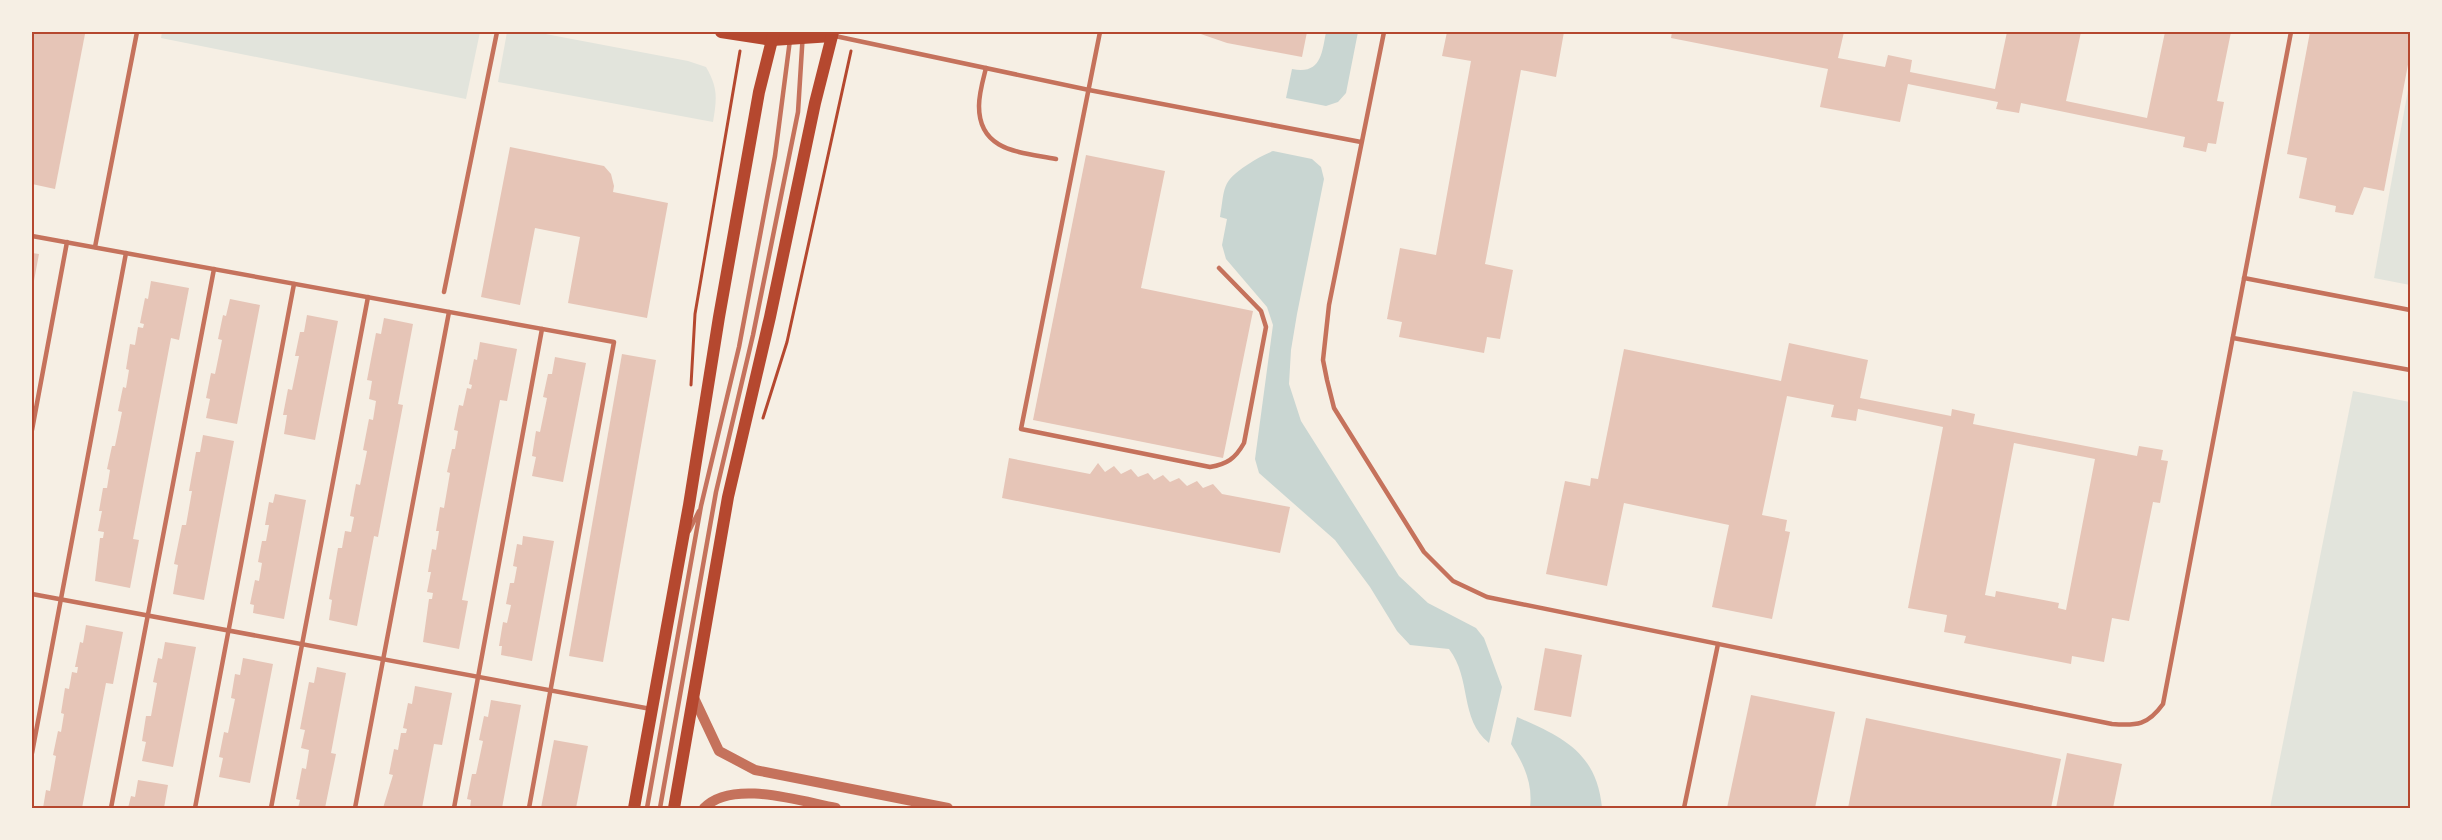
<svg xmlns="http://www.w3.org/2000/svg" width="2442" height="840" viewBox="0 0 2442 840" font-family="'Varela Round',sans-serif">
	<rect width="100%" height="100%" fill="#f6efe4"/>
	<!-- green -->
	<g fill="#e2e4dc">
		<polygon points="162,32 480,32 466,99 161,38"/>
		<path d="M507,32H535L688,61L706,67C718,88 717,98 713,122L498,82Z"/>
		<polygon points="2410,79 2410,285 2374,278"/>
		<polygon points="2353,391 2410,402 2410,808 2270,808"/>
	</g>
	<!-- water -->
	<g fill="#c9d6d2">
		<path d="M1326,32H1358L1346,93L1338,102L1326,106L1286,98L1292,69C1321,75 1322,53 1326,32Z"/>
		<path d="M1273,151L1312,159L1321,167L1324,179L1297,314L1291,350L1289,384L1301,421L1399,576L1428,603L1476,628L1484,638L1502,687L1489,743C1459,719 1472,679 1449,649L1410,645L1397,631L1370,587L1335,540L1259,473L1255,459L1273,325L1267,307L1226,259L1222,245L1227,219L1220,217C1225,188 1221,182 1247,165C1256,159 1263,155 1273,151Z"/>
		<path d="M1517,717C1563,737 1597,753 1602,808H1530C1533,784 1524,764 1511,744Z"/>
	</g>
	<!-- building -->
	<g fill="#e6c5b7" fill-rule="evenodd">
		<polygon points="32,32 74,32 85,34 55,189 32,184"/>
		<polygon points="1195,32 1307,32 1302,57 1227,43"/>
		<polygon points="1447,32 1564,32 1556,77 1521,70 1485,264 1513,270 1500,339 1487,337 1484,353 1399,337 1402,322 1387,319 1400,248 1436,255 1471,61 1442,56"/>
		<polygon points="1672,32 1844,32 1838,58 1885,67 1888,55 1912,60 1910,72 1995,89 2007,32 2081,32 2066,101 2147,118 2165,32 2231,32 2217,101 2224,102 2216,144 2208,143 2206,152 2183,147 2185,137 2021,103 2019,113 1996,109 1998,102 1908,84 1900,122 1820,107 1828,69 1671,38"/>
		<polygon points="2310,32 2410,32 2410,54 2384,191 2364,187 2353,215 2335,212 2336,206 2299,198 2307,158 2287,154"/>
		<polygon points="510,147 604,166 611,174 614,186 613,192 668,203 647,318 568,303 580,237 535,228 520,305 481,297"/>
		<polygon points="1086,155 1165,171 1141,288 1253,311 1223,458 1033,420"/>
		<polygon points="32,253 39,254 33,286 32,286"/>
		<polygon points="151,281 189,288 179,340 171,338 133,539 139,540 130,588 95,581 100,538 103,538 104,532 98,531 102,511 99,511 103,488 107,488 110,470 107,469 112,446 115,446 122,412 118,411 123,387 126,388 129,370 126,369 130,344 135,345 138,327 143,328 144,324 140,323 145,298 148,299"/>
		<polygon points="230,299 260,305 237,424 206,418 210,399 206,398 211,373 215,374 222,340 218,339 223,315 226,316"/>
		<polygon points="307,315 338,321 315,440 284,434 287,415 283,415 288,389 292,390 299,356 295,356 300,332 304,332"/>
		<polygon points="384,318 413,324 398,404 403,405 378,537 374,536 357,626 329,620 332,600 329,599 338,548 342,548 345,531 351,532 354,517 350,516 356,484 360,485 367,451 363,450 369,419 373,420 376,401 369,399 372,381 367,380 376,333 381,334"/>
		<polygon points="480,342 517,349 507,401 500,400 462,600 468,601 459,649 423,642 429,599 432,599 433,593 427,592 431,572 428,572 432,549 436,550 439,531 436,531 440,507 444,508 450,473 447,472 452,449 455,449 458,431 454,430 459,405 463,406 467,388 471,389 472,385 469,384 474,359 477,360"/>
		<path d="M1789,343L1868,360L1860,398L1951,416L1952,409L1975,414L1973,424L2137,456L2139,446L2163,450L2161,460L2168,461L2160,503L2153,502L2129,621L2112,618L2104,662L2072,656L2071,664L1964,643L1966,636L1944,632L1947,615L1908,608L1943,427L1858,409L1856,421L1831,417L1834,405L1787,396L1762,515L1787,520L1785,531L1790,532L1772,619L1712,607L1729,525L1624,503L1607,586L1546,574L1565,481L1590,486L1591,478L1598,479L1624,349L1781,381ZM2014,443L2095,459L2066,610L2058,608L2059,603L1996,591L1995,597L1985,595Z"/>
		<polygon points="622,354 656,360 603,662 569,656"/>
		<polygon points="555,357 586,363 563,482 532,476 536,457 532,456 536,431 540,432 547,398 543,397 548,374 552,374"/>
		<polygon points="203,435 234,441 204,600 173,594 178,565 174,564 182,525 186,525 192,491 189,491 196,452 200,452"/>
		<polygon points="1009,458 1090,474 1098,463 1105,472 1114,466 1121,474 1131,469 1138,477 1148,473 1154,480 1163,475 1170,482 1179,478 1187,486 1197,481 1203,488 1213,484 1222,494 1290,507 1280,553 1002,498"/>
		<polygon points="275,494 306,500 284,619 253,613 254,605 250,604 255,580 259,581 262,563 258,562 262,541 266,541 269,525 265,525 269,502 273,503"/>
		<polygon points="523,536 554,541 532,661 501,655 502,646 499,646 503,622 507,623 511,605 506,604 510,583 514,583 517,567 513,566 517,544 522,545"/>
		<polygon points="86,625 123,632 113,684 106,683 82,808 43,808 46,790 50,791 56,756 53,755 58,731 61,732 64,714 61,713 65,688 69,689 72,672 77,673 78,667 75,667 80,642 83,643"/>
		<polygon points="165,642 196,647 173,767 142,761 146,742 142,741 146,716 151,716 157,683 153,682 158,658 162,659"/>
		<polygon points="1545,648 1582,655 1571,717 1534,710"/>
		<polygon points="243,658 273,664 250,783 219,777 223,758 219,757 224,732 228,733 235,699 231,698 235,674 240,675"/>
		<polygon points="317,667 346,673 331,753 336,754 325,808 298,808 300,800 296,799 302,768 306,769 309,750 301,748 305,730 300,729 309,682 314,683"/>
		<polygon points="415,686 452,693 442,745 434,744 422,808 383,808 393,775 389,774 394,749 398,750 401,733 406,733 407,729 403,728 408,703 412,704"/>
		<polygon points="1751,695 1835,712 1815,808 1727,808"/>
		<polygon points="491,700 521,705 502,808 470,808 471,800 467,799 472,774 476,774 483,741 479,740 484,716 488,717"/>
		<polygon points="1866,718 2061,759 2051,808 1848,808"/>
		<polygon points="554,740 588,746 576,808 541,808"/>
		<polygon points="2067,753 2122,764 2113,808 2056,808"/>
		<polygon points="138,780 168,785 164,808 128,808 131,796 135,797"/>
	</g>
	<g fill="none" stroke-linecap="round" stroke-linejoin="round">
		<!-- path -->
		<g stroke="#b5482f" stroke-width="3">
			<polyline points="691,385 695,314 740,51"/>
			<polyline points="763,418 787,342 851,51"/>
		</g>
		<!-- service -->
		<g stroke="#c5725c" stroke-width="4.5">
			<path d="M1100,32L1021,429L1210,467C1227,464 1235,459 1244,443L1266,327L1261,311L1219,268"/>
			<path d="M1384,32L1329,305L1323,360L1327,380L1334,408L1424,552L1453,581L1487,597L2112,724C2137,726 2148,725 2163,704L2291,32"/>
			<polyline points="835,36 1089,90 1361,142"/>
			<path d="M986,68C983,80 979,93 979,106C979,152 1021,152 1056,159"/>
			<polyline points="32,236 614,342 529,808"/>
			<polyline points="95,247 137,32"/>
			<polyline points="2244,278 2410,310"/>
			<polyline points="444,292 497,32"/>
			<polyline points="2233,338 2410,370"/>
			<polyline points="32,430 67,242"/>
			<polyline points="689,531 699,511"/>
			<polyline points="32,594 651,709"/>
			<polyline points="32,753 126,253"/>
			<polyline points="111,808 214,269"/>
			<polyline points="195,808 294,284"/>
			<polyline points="271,808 368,297"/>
			<polyline points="355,808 449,312"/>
			<polyline points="454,808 542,329"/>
			<polyline points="647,808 701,506 739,347 775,156 791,32"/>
			<polyline points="660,808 716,492 753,335 798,112 803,32"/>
			<polyline points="1684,808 1718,644"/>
		</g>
		<!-- tertiary -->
		<g stroke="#c5725c" stroke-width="10">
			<polyline points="694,698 719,751 755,770 948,808"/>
			<path d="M704,808C732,779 799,801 836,808"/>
		</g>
		<!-- secondary -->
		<g stroke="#b5482f" stroke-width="12">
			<polyline points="721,32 772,40 832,36"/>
			<polyline points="634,808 689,505 719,317 759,92 774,32"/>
			<polyline points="674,808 728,497 770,317 815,103 833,32"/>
		</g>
	</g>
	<!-- border -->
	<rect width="2442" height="840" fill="none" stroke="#f6efe4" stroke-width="66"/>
	<rect x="33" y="33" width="2376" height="774" fill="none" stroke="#b5482f" stroke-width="2"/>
</svg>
